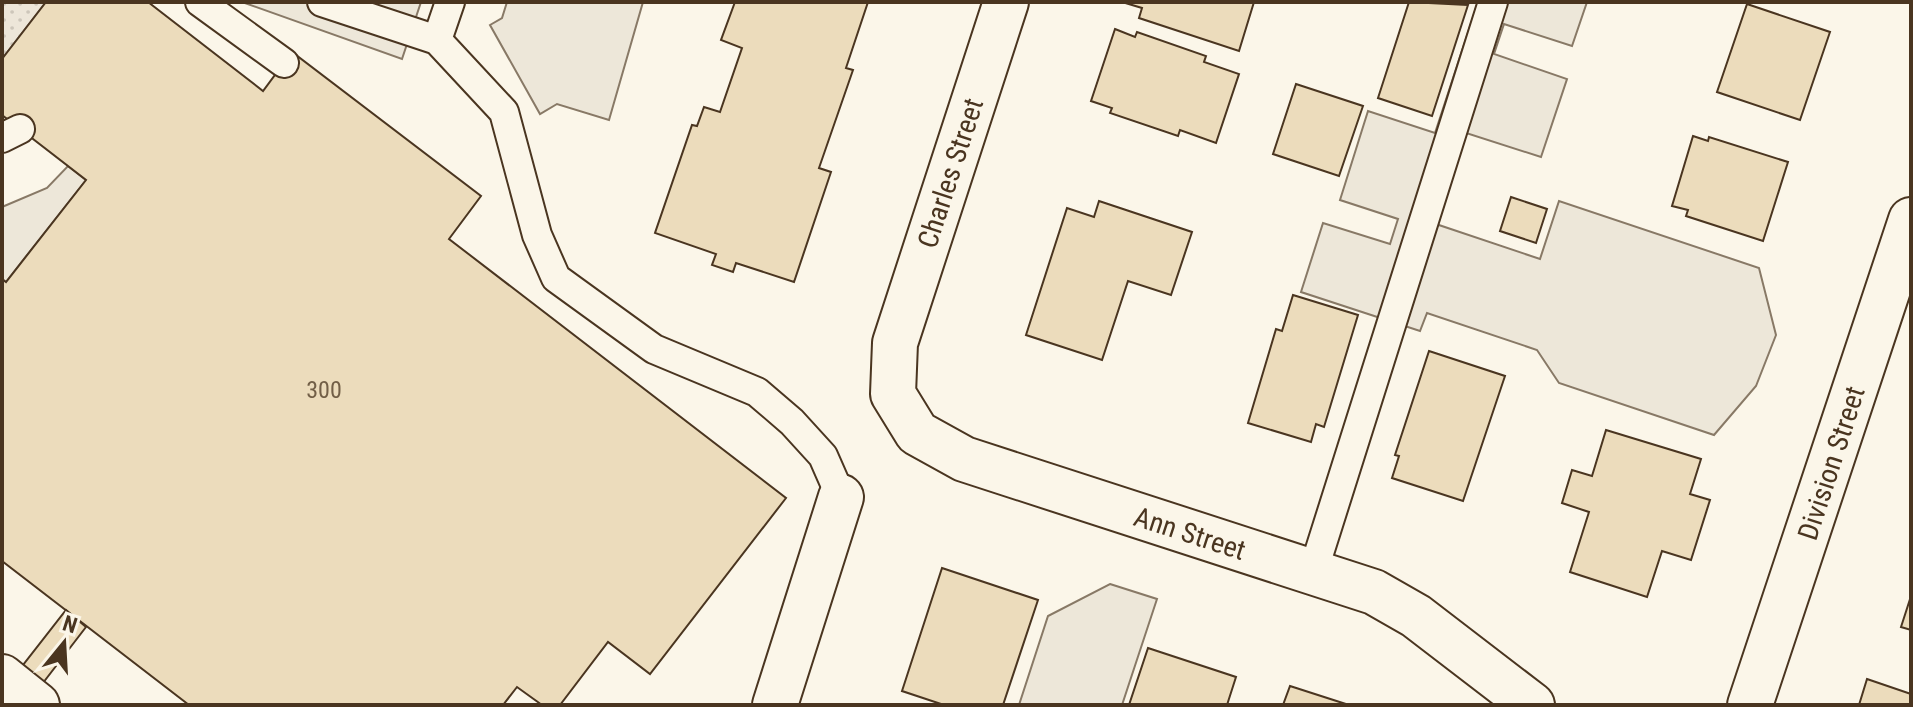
<svg xmlns="http://www.w3.org/2000/svg" width="1913" height="707" viewBox="0 0 1913 707" font-family="'Roboto Condensed',sans-serif">
	<defs>
		<pattern id="garden-dots" width="8" height="8" patternUnits="userSpaceOnUse" patternTransform="scale(2)"><rect width="8" height="8" fill="#ede6d9"/><path d="M2 2h.1M6 6h.1" fill="none" stroke="#cdc6ba" stroke-width="1.8" stroke-linecap="round"/></pattern>
	</defs>
	<rect width="100%" height="100%" fill="#fbf6e9"/>
	<!-- garden -->
	<polygon fill="url(#garden-dots)" stroke="#887966" stroke-width="2" points="2,2 46,2 2,59"/>
	<!-- parking -->
	<g fill="#ede7d9" stroke="#887966" stroke-width="2">
		<polygon points="242,2 421,2 402,59"/>
		<polygon points="507,2 643,2 609,120 557,104 540,114 490,25 502,18"/>
		<polygon points="1478,2 1587,2 1572,46 1504,24 1494,54 1567,79 1541,157 1460,131 1430,222 1540,259 1559,201 1759,268 1776,335 1756,386 1714,435 1559,383 1537,350 1427,313 1420,331 1301,292 1323,223 1390,244 1398,219 1340,200 1368,111 1435,133"/>
		<polygon points="68,166 86,180 6,282 2,279 2,207 47,188"/>
		<polygon points="1110,584 1157,599 1122,705 1019,705 1048,616"/>
	</g>
	<!-- building -->
	<g fill="#ecdcbc" stroke="#4a3520" stroke-width="2">
		<polygon points="46,2 148,2 263,91 292,52 481,196 449,239 786,498 650,674 608,642 560,705 542,705 517,687 503,705 189,705 2,561 2,279 6,282 86,180 2,115 2,59"/>
		<polygon points="735,2 868,2 846,68 853,70 819,168 831,172 794,282 736,263 733,272 712,265 716,254 655,233 692,125 697,126 704,107 720,112 742,48 721,40"/>
		<polygon points="1122,2 1254,2 1239,51 1139,18 1142,8"/>
		<polygon points="1409,2 1468,5 1432,116 1378,98"/>
		<polygon points="1747,4 1830,32 1800,120 1717,92"/>
		<polygon points="1115,29 1135,37 1137,32 1206,56 1204,62 1239,74 1216,143 1180,130 1178,136 1110,113 1112,108 1091,101"/>
		<polygon points="1296,84 1363,106 1339,176 1273,154"/>
		<polygon points="1693,136 1708,141 1709,137 1788,162 1763,241 1686,216 1688,210 1672,206"/>
		<polygon points="1511,197 1547,209 1536,243 1500,231"/>
		<polygon points="1099,201 1192,232 1171,295 1128,281 1102,360 1026,335 1067,208 1094,217"/>
		<polygon points="1293,295 1358,315 1324,427 1316,424 1311,442 1248,423 1276,329 1282,331"/>
		<polygon points="1429,351 1505,376 1463,501 1392,478 1399,456 1395,455"/>
		<polygon points="1606,430 1701,459 1690,494 1710,500 1691,560 1662,551 1647,597 1570,572 1589,512 1562,503 1572,470 1592,476"/>
		<polygon points="942,568 1038,600 1003,705 944,705 902,691"/>
		<polygon points="1911,596 1911,630 1901,627"/>
		<polygon points="66,610 86,627 26,705 2,692"/>
		<polygon points="1148,648 1236,677 1227,705 1129,705"/>
		<polygon points="1867,679 1911,694 1911,705 1859,705"/>
		<polygon points="1290,686 1349,705 1283,705"/>
	</g>
	<g fill="none" stroke-linecap="round" stroke-linejoin="round">
		<!-- service casing -->
		<g stroke="#4a3520" stroke-width="32">
			<g id="service">
				<polyline points="200,2 284,63"/>
				<polyline points="322,2 437,40 504,112 537,235 556,278 654,349 757,392 792,422 823,456 841,497"/>
				<polyline points="437,40 450,2"/>
				<polyline points="2,138 20,129"/>
				<polyline points="1313,572 1493,2"/>
			</g>
		</g>
		<!-- minor casing -->
		<g stroke="#4a3520" stroke-width="48">
			<g id="minor">
				<polyline points="1006,2 895,343 893,394 917,433 964,459 1374,592 1416,616 1532,705"/>
				<polyline points="2,677 37,705"/>
				<polyline points="775,705 841,497"/>
				<polyline points="1750,705 1911,220"/>
			</g>
		</g>
		<!-- service -->
		<use href="#service" stroke="#fbf6e9" stroke-width="28"/>
		<!-- minor -->
		<use href="#minor" stroke="#fbf6e9" stroke-width="44"/>
	</g>
	<g text-anchor="middle" stroke-width="6" stroke-linejoin="round" paint-order="stroke">
		<!-- number labels -->
		<g font-size="24" fill="#725f47">
			<text x="324" y="398">300</text>
		</g>
		<!-- street labels -->
		<g font-size="28" fill="#4a3520" stroke="#fbf6e9">
			<text transform="translate(950 173) rotate(-72)" y="10">Charles Street</text>
			<text transform="translate(1831 463) rotate(-72)" y="10">Division Street</text>
			<text transform="translate(1190 533) rotate(18)" y="10">Ann Street</text>
		</g>
	</g>
	<!-- border -->
	<rect width="1913" height="707" fill="none" stroke="#4a3520" stroke-width="8"/>
	<!-- north arrow -->
	<g transform="translate(64 643) rotate(18)" stroke="#fbf6e9" stroke-width="6" paint-order="stroke">
	<path d="M0-6L14 30L0 20L-14 30Z" fill="#4a3520"/>
	<text y="-12" font-size="22" font-weight="bold" text-anchor="middle" fill="#4a3520">N</text>
	</g>
</svg>
